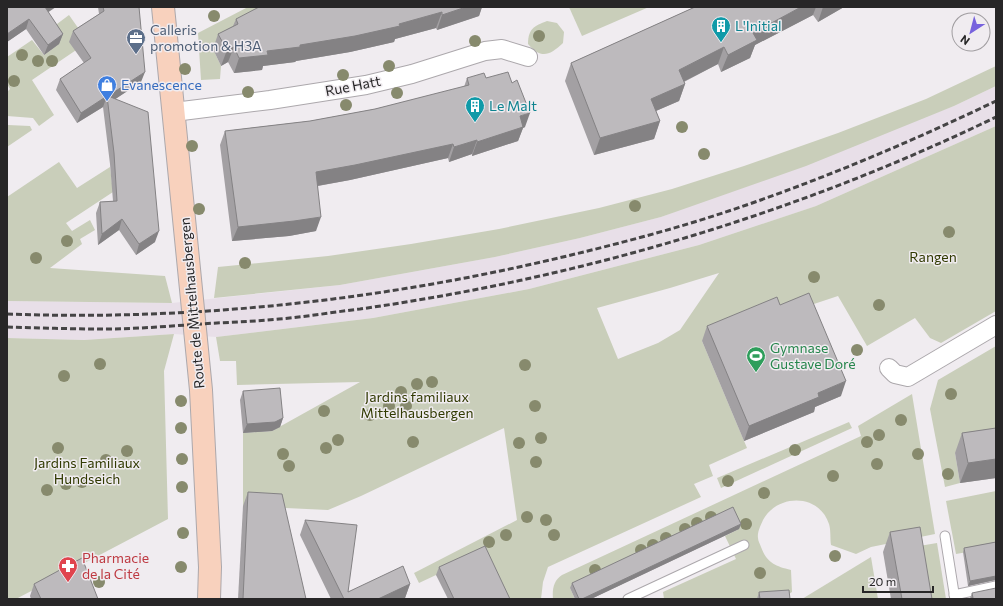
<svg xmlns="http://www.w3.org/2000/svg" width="1003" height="606" viewBox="0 0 1003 606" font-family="Commissioner,sans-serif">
	<rect width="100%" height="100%" fill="#f0ecf0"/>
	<!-- built -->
	<polygon fill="#e8dfe8" points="996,86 996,126 816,206 699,245 529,289 373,318 216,337 174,334 84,340 7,338 7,301 172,303 340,285 495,257 580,238 661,217 954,106"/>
	<!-- green -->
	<g fill="#c9ceba" fill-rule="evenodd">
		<polygon points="248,7 284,7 213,49 221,66 220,79 201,80 198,33"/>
		<polygon points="569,7 649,7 582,36"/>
		<polygon points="69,15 88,42 32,80 54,115 39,126 33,118 7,116 7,92 10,89 7,84 7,57 32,40 44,55 51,50 49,30"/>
		<path d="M547,21L557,23L564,32L563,43C549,56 541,59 528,44C528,29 534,26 547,21Z"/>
		<polygon points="996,66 996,86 954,106 806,166 661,217 580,238 495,257 340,285 214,298 218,267 328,256 411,244 499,229 599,208 672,189 744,166 838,133 926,99"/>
		<polygon points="8,125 30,126 32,130 7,147 7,126"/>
		<path d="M996,126V311L941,343L930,338L915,318L867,346L838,296L702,341L747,448L709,465L713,476L694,484L701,497L548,567L543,582L541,599H503L436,575L419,583L414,573L517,520L504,428L361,496L328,510L243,506V433L272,431L360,382L237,385L236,361H220L216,337L373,318L529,289L699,245L816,206ZM719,273L680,330L658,343L618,359L597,308L670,288Z"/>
		<polygon points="59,162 77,188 110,167 113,192 66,223 72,231 90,220 95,230 80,239 82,244 50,268 165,276 172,303 7,301 7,197"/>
		<polygon points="174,334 164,371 168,519 16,599 7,599 7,338 84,340"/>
		<polygon points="996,346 996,446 955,453 960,483 945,487 930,409 938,380"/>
		<path d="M912,394L935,534L871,547L856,554L831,545C830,539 831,530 829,524C819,493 777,494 763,520C761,525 757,532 758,538C758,541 760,544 761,547C767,563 775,566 791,570L792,592L781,599H664L663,592L736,559L725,536L739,529L570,588L575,599H553C552,589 554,580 562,575L861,436L858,426Z"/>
		<polygon points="849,422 852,428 721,488 717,478"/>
		<polygon points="996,491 996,547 956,554 946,501"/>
		<polygon points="937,543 946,599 922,599 913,547"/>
		<polygon points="871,557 878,599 802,599"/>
	</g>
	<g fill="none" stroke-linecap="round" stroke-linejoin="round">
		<!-- lane casing -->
		<g stroke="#aca8ac" stroke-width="11">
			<g id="lane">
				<polyline points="945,536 955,599"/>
				<polyline points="954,595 996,586"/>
				<polyline points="628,599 744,545"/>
			</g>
		</g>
		<!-- street casing -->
		<g stroke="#aca8ac" stroke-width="20">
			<g id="street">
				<polyline points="174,112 270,100 366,85 412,74 485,51 502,49 528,57"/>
				<polyline points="889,368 895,374 908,377 996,325"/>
			</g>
		</g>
		<!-- secondary casing -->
		<g stroke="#aca8ac" stroke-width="24">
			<polyline id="secondary" points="163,7 201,390 210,567 209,599"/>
		</g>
		<!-- lane -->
		<use href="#lane" stroke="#fff" stroke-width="9"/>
		<!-- street -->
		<use href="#street" stroke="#fff" stroke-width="18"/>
		<!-- secondary -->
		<use href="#secondary" stroke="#f8d1bd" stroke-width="22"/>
		<!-- rail -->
		<g stroke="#454445" stroke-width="3" stroke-dasharray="6 3" stroke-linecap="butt">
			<path d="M7,314C195,321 384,300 567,256C630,241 693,224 755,202C837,173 917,139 996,101"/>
			<path d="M7,327C39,328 72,329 104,329C142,329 180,325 217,323C238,322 258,321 279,319C306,317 333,312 360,309C580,278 796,214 996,117"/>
		</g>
	</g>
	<!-- trees -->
	<g fill="#878a6d">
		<circle cx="214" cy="16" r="6"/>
		<circle cx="539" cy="36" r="6"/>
		<circle cx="475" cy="41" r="6"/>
		<circle cx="22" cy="55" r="6"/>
		<circle cx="38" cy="61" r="6"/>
		<circle cx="52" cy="61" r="6"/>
		<circle cx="389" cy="66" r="6"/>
		<circle cx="185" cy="69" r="6"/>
		<circle cx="343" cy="75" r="6"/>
		<circle cx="14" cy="81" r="6"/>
		<circle cx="248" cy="92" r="6"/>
		<circle cx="397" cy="93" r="6"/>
		<circle cx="346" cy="105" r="6"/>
		<circle cx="682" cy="127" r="6"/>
		<circle cx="192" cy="146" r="6"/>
		<circle cx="704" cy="154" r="6"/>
		<circle cx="635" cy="206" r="6"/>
		<circle cx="199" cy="209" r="6"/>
		<circle cx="949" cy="232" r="6"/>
		<circle cx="67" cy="241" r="6"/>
		<circle cx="36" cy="258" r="6"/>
		<circle cx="245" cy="263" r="6"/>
		<circle cx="814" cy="277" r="6"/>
		<circle cx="879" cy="305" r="6"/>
		<circle cx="857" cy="350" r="6"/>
		<circle cx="100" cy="364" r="6"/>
		<circle cx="525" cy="365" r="6"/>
		<circle cx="64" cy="376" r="6"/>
		<circle cx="432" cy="382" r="6"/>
		<circle cx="417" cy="384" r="6"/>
		<circle cx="401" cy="392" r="6"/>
		<circle cx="951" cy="394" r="6"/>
		<circle cx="181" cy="401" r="6"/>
		<circle cx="389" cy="406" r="6"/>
		<circle cx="406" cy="406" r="6"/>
		<circle cx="535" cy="406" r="6"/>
		<circle cx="324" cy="411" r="6"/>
		<circle cx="370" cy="415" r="6"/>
		<circle cx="901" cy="420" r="6"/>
		<circle cx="181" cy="428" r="6"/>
		<circle cx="879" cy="435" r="6"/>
		<circle cx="541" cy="438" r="6"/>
		<circle cx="338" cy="440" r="6"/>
		<circle cx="413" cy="442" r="6"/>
		<circle cx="867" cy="442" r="6"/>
		<circle cx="519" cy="443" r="6"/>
		<circle cx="58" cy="448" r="6"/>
		<circle cx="326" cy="448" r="6"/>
		<circle cx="795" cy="450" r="6"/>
		<circle cx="127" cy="451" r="6"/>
		<circle cx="283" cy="454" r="6"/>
		<circle cx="918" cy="454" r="6"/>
		<circle cx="182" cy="459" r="6"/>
		<circle cx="106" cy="460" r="6"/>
		<circle cx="536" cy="462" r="6"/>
		<circle cx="877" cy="464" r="6"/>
		<circle cx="289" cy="466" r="6"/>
		<circle cx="948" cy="474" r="6"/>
		<circle cx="833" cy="476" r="6"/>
		<circle cx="728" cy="481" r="6"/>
		<circle cx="82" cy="482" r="6"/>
		<circle cx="66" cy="484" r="6"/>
		<circle cx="182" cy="487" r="6"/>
		<circle cx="47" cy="490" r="6"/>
		<circle cx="764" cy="493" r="6"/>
		<circle cx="527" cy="517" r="6"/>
		<circle cx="711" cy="517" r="6"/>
		<circle cx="546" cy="520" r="6"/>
		<circle cx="697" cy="523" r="6"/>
		<circle cx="746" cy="524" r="6"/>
		<circle cx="685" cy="529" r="6"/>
		<circle cx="183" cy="533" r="6"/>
		<circle cx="506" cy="535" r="6"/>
		<circle cx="554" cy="535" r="6"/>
		<circle cx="666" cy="538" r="6"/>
		<circle cx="489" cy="542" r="6"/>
		<circle cx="653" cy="545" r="6"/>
		<circle cx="641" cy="550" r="6"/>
		<circle cx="835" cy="556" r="6"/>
		<circle cx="181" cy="567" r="6"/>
		<circle cx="595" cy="570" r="6"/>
		<circle cx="760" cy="573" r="6"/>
		<circle cx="99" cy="582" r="6"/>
	</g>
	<!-- wall -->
	<g fill="#a3a0a3">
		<polygon points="7,7 48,12 63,34 59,44 44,55 26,29 7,42"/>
		<polygon points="98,7 139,7 141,82 115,99 155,242 136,255 119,230 98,245 96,213 100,202 113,201 110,164 103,107 77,123 56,90 60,79 84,63 69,42 73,31 99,14"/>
		<polygon points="482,7 479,16 437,30 436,28 395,39 394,42 350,52 296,61 295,62 263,66 262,70 234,73 228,62 221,66 213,49 218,34 233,26 236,19"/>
		<polygon points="695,7 844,7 818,22 813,15 755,45 750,58 721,72 718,64 684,82 685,84 679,101 656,111 660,121 654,139 594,155 565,81 571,63"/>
		<polygon points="467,78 486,78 525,127 523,128 518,141 472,156 472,154 449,162 448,158 350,180 318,186 316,231 289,236 232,241 220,145 225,131 310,121 375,109 464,87"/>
		<polygon points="780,305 841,396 815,407 814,412 744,441 702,341 707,326"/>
		<polygon points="243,391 283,418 280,427 272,431 243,433 240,400"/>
		<polygon points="996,428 996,478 960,483 955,453 962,433"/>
		<polygon points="248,492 306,599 238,599 243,506"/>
		<polygon points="305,520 348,592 410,584 405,598 404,599 331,599 300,535"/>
		<polygon points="741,524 739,529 591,599 575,599 570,588 572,583"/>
		<polygon points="890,532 932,599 891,599 883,552"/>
		<polygon points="996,542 996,580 968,586 963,552 964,548"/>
		<polygon points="439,567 510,599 448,599 436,575"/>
		<polygon points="34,584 98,599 31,599 30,596"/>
		<polygon points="759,592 790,599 757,599"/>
		<polygon points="972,593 996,599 970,599 970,598"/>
	</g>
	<!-- shaded-wall -->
	<g fill="#848284">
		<polygon points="45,7 56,7 41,17"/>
		<polygon points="466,7 482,7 479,16 437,30 442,15"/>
		<polygon points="801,7 816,7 813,15 755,45 750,58 721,72 728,55 753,33"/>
		<polygon points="823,7 844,7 818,22"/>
		<polygon points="442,12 436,28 395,39 394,42 350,52 296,61 295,62 263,66 262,70 234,73 239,58 267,51 300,45 399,24"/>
		<polygon points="29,19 26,29 7,42 7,34"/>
		<polygon points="63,34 59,44 44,55 48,45"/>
		<polygon points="234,47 228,62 221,66 227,50"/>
		<polygon points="724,47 718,64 673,87 679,70"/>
		<polygon points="145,72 141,82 108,104 108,96"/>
		<polygon points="685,84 679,101 644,116 651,99"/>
		<polygon points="107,96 103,107 77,123 81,113"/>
		<polygon points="530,113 525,127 523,128 518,141 472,156 477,142 520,116"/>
		<polygon points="660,121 654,139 594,155 600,138"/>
		<polygon points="477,140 472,154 449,162 454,147"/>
		<polygon points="453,144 448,158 350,180 311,187 316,172"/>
		<polygon points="321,217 316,231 289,236 232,241 238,227"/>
		<polygon points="122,219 119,230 98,245 102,234"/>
		<polygon points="159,231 155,242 136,255 139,244"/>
		<polygon points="846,381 841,396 815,407 814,412 744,441 749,426 818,393"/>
		<polygon points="283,418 280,427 272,431 243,433 247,424"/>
		<polygon points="996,459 996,478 960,483 968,463"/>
		<polygon points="741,524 739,529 591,599 582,599"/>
		<polygon points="996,576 995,580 968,586 970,581"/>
		<polygon points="410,584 405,598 404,599 378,599"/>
	</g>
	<!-- building -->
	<g fill="#bdbabd" stroke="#848284">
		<polygon points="7,7 45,7 63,34 48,45 29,19 7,34"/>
		<polygon points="103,7 139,7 145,72 108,96 148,112 159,231 139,244 122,219 102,234 100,202 117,201 114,153 107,96 81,113 60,79 91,58 73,31 104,11"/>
		<polygon points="259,7 466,7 442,15 442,12 399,24 400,26 355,36 300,45 300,47 267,51 268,55 239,58 234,47 227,50 218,34 238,24 236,19"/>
		<polygon points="695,7 801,7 753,33 757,40 728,55 724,47 679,70 685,84 651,99 660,121 600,138 571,63"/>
		<polygon points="508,72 512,83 517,80 530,113 520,116 523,127 477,142 477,140 454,147 453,144 355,165 316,172 321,217 294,221 238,227 225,131 310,121 375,109 469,85 467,78 484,73 486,78"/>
		<polygon points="809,293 846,381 818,393 819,397 749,426 707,326 777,297 780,305"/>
		<polygon points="280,388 283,418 275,422 247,424 243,391"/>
		<polygon points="996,428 996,459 968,463 962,433"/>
		<polygon points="248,492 282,494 306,599 243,599"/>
		<polygon points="733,507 741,524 582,599 579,599 572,583"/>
		<polygon points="305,520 357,525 348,592 403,566 410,584 378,599 344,599"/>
		<polygon points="920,527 932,599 902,599 890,532"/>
		<polygon points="996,542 996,576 970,581 964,548"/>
		<polygon points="485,546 510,599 454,599 439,567"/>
		<polygon points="82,558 98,599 41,599 34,584"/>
		<polygon points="996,588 996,599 971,599 971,598 973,598 972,593"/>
		<polygon points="789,590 790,599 760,599 759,592"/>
	</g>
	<!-- icons -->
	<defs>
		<g id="building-pin" transform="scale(1)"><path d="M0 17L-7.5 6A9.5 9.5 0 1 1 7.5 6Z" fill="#0f9aa8" stroke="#f0ecf0"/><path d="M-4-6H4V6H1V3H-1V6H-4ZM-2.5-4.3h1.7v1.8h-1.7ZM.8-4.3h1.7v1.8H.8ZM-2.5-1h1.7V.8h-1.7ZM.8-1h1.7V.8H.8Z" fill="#fff"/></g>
		<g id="office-pin" transform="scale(1)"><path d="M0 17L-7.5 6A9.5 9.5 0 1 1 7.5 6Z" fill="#5c6f8a" stroke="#f0ecf0"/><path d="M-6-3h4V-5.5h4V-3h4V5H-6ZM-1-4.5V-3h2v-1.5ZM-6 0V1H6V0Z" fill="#fff"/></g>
		<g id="shop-pin" transform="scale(1)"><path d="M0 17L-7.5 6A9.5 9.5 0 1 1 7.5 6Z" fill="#3f7fe0" stroke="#f0ecf0"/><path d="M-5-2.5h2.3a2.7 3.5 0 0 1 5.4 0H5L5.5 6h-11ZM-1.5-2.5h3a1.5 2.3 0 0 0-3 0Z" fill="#fff"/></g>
		<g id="stadium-pin" transform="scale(1)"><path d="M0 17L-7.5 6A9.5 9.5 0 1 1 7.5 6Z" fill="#2e9e5b" stroke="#f0ecf0"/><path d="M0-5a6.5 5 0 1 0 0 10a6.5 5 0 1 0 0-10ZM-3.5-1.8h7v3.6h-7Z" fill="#fff"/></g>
		<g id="pharmacy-pin" transform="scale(1)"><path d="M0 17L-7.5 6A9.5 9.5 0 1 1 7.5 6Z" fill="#e0444e" stroke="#f0ecf0"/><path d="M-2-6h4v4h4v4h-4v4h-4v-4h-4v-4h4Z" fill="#fff"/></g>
	</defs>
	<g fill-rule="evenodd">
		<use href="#building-pin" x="721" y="26"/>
		<use href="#office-pin" x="136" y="38"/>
		<use href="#shop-pin" x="107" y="85"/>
		<use href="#building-pin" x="475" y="106"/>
		<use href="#stadium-pin" x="756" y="356"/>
		<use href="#pharmacy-pin" x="68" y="566"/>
	</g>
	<g text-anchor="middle" stroke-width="3" stroke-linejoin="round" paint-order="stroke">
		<!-- culture labels -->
		<g font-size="14" fill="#0d838f" stroke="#f0ecf0" text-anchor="start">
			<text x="735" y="31">L'Initial</text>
			<text x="489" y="111">Le Malt</text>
		</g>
		<!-- service labels -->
		<g font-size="14" fill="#4e5e75" stroke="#f0ecf0" text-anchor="start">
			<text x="150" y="35">Calleris<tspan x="150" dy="16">promotion &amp; H3A</tspan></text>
		</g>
		<!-- shop labels -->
		<g font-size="14" fill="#366cbe" stroke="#f0ecf0" text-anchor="start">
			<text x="121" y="90">Evanescence</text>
		</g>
		<!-- street labels -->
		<g font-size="14" fill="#272627" stroke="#f0ecf0">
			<text transform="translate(353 86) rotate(-11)" y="5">Rue Hatt</text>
			<text transform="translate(192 303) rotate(-95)" y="5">Route de Mittelhausbergen</text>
		</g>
		<!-- park labels -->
		<g font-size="14" fill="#313a02" stroke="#f0ecf0">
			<text x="933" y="262">Rangen</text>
			<text x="417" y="402">Jardins familiaux<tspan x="417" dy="16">Mittelhausbergen</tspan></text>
			<text x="87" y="468">Jardins Familiaux<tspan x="87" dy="16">Hundseich</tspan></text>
		</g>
		<!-- leisure labels -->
		<g font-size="14" fill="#27864d" stroke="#f0ecf0" text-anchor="start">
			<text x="770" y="353">Gymnase<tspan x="770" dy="16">Gustave Doré</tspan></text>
		</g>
		<!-- health labels -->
		<g font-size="14" fill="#be3a42" stroke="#f0ecf0" text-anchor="start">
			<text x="82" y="563">Pharmacie<tspan x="82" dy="16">de la Cité</tspan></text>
		</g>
	</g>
	<!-- border -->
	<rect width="1003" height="606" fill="none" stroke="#272627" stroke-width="16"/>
	<!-- north arrow -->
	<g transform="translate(971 32) rotate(216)"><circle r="19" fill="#f0ecf0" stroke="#a09da0"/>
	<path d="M0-3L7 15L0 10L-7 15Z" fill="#7762dd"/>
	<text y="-6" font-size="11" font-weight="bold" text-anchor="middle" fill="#272627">N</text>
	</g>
	<!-- scale -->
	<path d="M863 586v6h70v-6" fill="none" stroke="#272627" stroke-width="2"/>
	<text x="869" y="586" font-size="12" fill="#272627" stroke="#f0ecf0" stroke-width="3" paint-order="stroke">20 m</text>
</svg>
